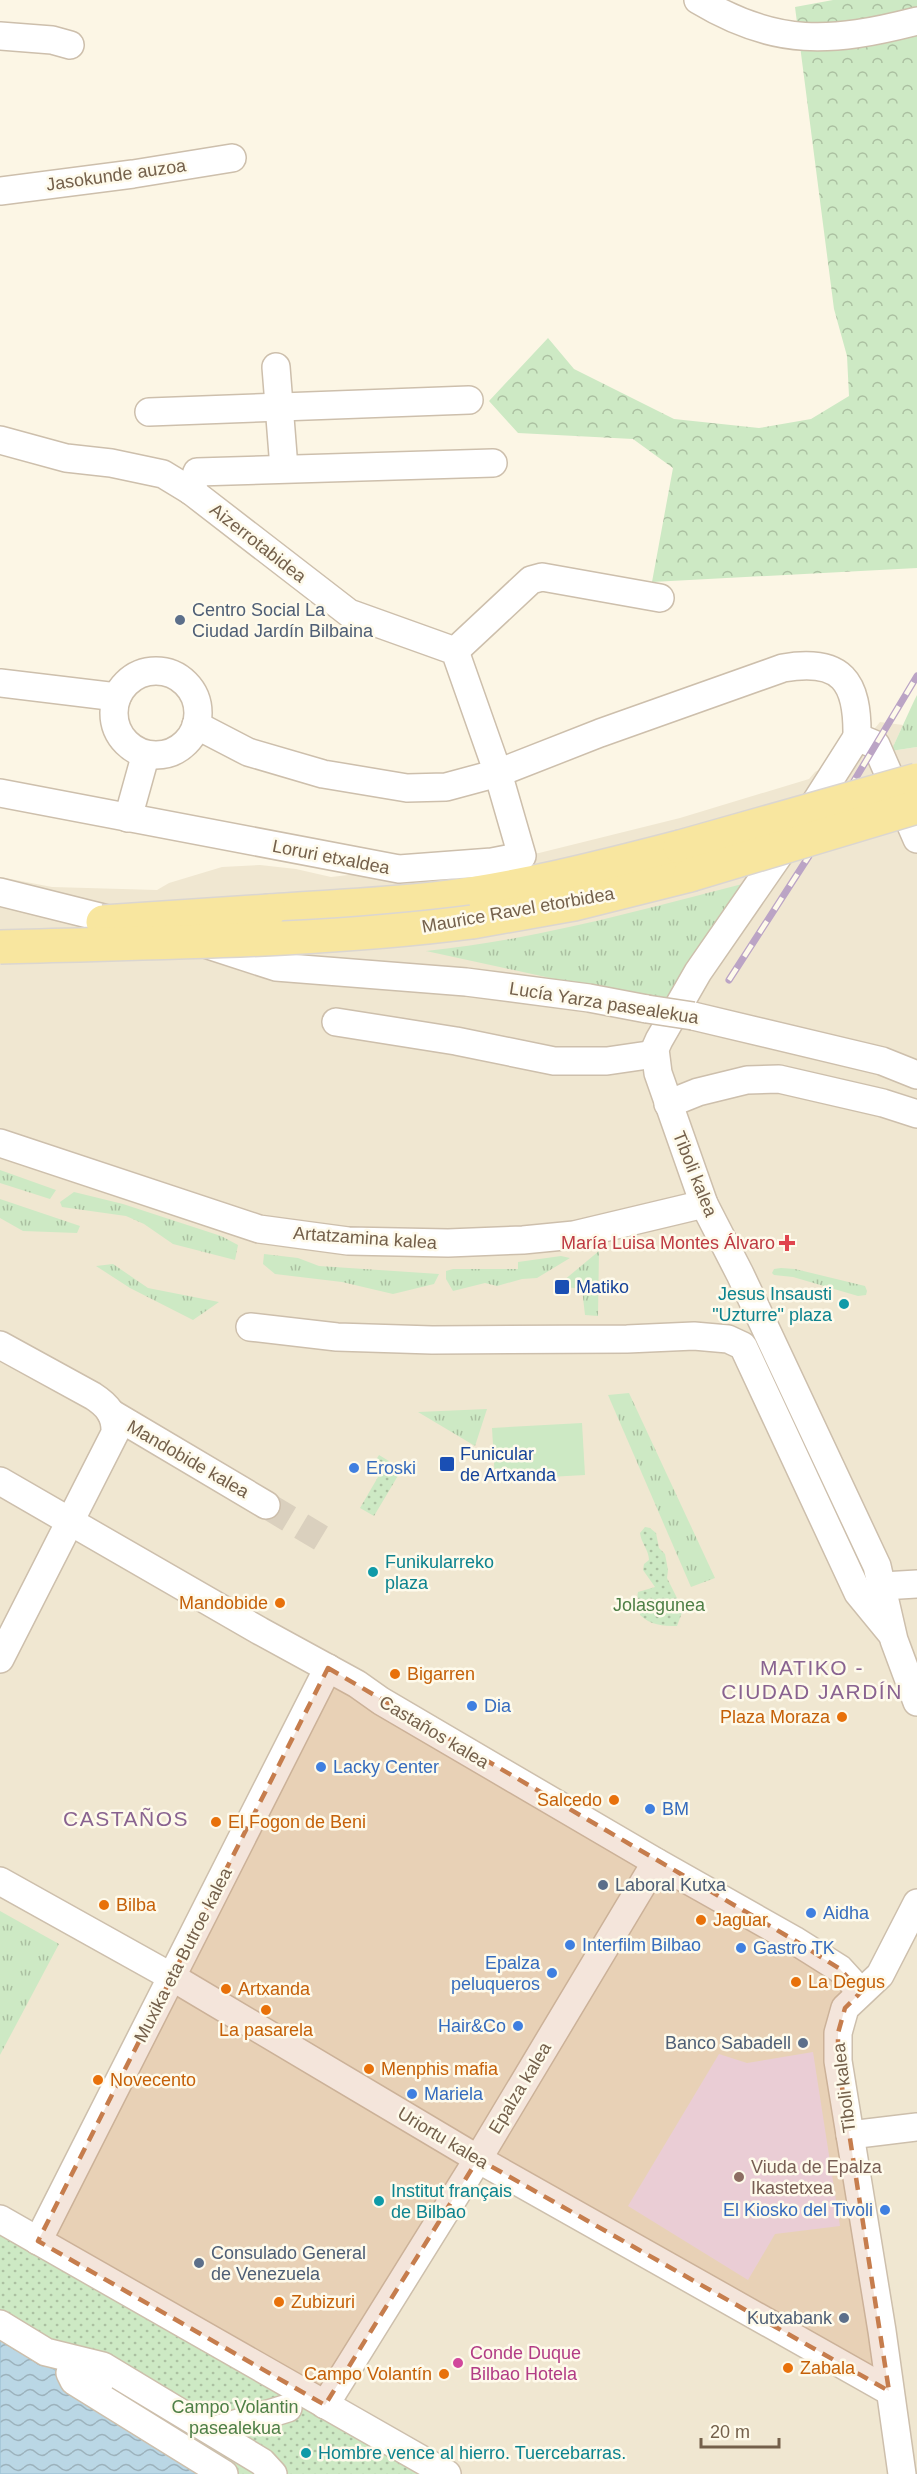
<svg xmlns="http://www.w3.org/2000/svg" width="917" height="2474" viewBox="0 0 917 2474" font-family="Helvetica,sans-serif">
	<defs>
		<pattern id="grass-tufts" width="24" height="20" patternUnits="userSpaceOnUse" patternTransform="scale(1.5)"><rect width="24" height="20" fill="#cde9c4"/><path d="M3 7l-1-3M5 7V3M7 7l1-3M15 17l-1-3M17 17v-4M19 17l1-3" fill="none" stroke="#abc0a1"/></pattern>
		<pattern id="forest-crowns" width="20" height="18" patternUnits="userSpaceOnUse" patternTransform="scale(1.5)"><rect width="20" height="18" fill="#cde9c4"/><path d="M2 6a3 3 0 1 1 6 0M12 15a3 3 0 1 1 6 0" fill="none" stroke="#abc0a1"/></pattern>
		<pattern id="park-dots" width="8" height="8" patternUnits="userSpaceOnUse" patternTransform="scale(1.5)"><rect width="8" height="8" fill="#cde9c4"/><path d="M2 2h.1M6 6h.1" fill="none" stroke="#abc0a1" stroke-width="1.8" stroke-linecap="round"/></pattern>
		<pattern id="water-waves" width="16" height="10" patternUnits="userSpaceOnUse" patternTransform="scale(1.5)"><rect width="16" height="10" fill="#bad7e5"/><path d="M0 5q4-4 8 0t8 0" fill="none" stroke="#9cb2bc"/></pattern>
	</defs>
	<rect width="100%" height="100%" fill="#fcf6e5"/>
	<!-- residential -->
	<polygon fill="#f0e7d1" points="880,722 903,725 891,751 917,747 917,2474 0,2474 0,877 52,887 157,890 169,883 222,867 260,865 296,869 331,877 539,853 680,818 809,779 815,772 859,748"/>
	<!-- education -->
	<polygon fill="#f3e2f8" points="813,2052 840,2226 775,2234 748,2280 628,2206 719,2054 747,2063"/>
	<!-- grass -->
	<g fill="url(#grass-tufts)">
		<polygon points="917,695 917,747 891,751 914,701"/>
		<path d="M750,882L665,1003L426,951C536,940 644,909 750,882Z"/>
		<polygon points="0,1171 0,1170 56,1190 50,1199 0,1183"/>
		<polygon points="74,1192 123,1204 221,1236 238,1245 235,1260 173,1244 144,1224 126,1216 62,1207 60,1202"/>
		<polygon points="0,1199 80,1226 77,1233 23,1231 0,1218"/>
		<polygon points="599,1251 598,1316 585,1315 582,1289 557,1286"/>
		<polygon points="264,1254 298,1258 319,1266 439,1274 434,1284 393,1294 342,1282 275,1274 263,1264"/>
		<polygon points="561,1256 570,1258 537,1278 522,1279 497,1286 485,1283 453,1291 446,1279 446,1271 453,1269 518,1269 518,1262"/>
		<polygon points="113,1264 148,1288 219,1302 193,1320 130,1288 96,1266"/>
		<polygon points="781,1268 795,1269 865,1286 867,1291 866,1295 858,1296 793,1277 774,1275 772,1273 774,1269"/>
		<polygon points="629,1393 715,1578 691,1587 608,1395"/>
		<polygon points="487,1409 475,1446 418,1412"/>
		<polygon points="0,1911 59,1944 0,2055"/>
	</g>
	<!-- forest -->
	<polygon fill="url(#forest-crowns)" points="833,0 917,0 917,568 652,582 673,468 633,439 518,433 489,401 548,338 574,369 674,419 759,428 811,419 849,396 847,356 834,309 795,7"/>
	<!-- park -->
	<g fill="url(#park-dots)">
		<polygon points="379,1455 402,1469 374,1516 360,1508 378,1477 369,1471"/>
		<path d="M645,1527L650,1528L656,1533L659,1548L665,1554L668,1570L667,1578L683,1610L677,1626C663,1626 650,1625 640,1615C641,1607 636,1597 638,1592L655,1587L643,1570L644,1564L649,1560C649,1550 641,1543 640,1533Z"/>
		<polygon points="0,2219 446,2474 219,2474 0,2335"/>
	</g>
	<!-- pitch -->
	<polygon fill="#cde9c4" points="582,1423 585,1475 495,1480 492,1428"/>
	<!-- water -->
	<polygon fill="url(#water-waves)" stroke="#a1c5d6" stroke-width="1.5" points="0,2335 219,2474 0,2474"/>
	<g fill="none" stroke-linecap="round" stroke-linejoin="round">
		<!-- minor-tunnel -->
		<polyline stroke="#dad0be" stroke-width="27" stroke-dasharray="27 14" stroke-linecap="butt" points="266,1505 321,1538"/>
		<!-- minor casing -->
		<g stroke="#cdbfac" stroke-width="30">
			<g id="minor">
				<path d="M698,0C776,47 831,43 917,21"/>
				<polyline points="0,36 52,40 70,45"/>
				<polyline points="0,191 133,174 232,158"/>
				<polyline points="276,367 284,468"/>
				<polyline points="149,412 469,400"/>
				<polyline points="0,440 66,458 111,463 163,474 191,491 349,613 455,651 498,773 522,856 492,862 399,869 0,793"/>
				<polyline points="191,491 197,472 493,463"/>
				<polyline points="455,651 531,580 542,577 660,598"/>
				<circle cx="156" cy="713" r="42"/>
				<polyline points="0,683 117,697"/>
				<path d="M196,725L248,752L323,774L407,788L446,787L498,773L600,733L783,668C842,658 858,681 857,737"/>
				<polyline points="857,737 817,800 698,972 659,1040 655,1049 658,1073 704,1204 740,1274 877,1566 894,1640 917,1702"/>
				<polyline points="857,737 876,745 917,839"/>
				<polyline points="128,818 143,764"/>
				<polyline points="0,892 124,923"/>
				<polyline points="208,945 276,967 466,982 589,998 647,1009"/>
				<polyline points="693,1016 882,1061 917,1075"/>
				<polyline points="336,1022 456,1041 554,1061 607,1061 655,1054"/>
				<polyline points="668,1104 698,1092 747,1080 779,1079 883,1103 917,1114"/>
				<polyline points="0,1143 259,1229 348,1241 448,1243 523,1240 574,1235 704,1204"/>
				<polyline points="250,1327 337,1337 432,1340 627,1339 694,1336 728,1339 743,1346 858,1593 890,1632"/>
				<path d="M0,1345L93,1396C107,1405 116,1415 115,1433L0,1659"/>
				<polyline points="111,1413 266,1505"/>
				<polyline points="0,1481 260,1631 357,1684 381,1701 656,1862 794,1940 840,1969 861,1992"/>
				<polyline points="883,1586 917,1584"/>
				<polyline points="0,1881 172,1977 478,2159 889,2391"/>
				<polyline points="850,2135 917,2127"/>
				<polyline points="0,2219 447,2474"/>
				<polyline points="38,2241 328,1668"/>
				<polyline points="0,2324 46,2352 103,2366 262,2462 273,2474"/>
				<polyline points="99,2384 82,2375 70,2373 74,2381 224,2474"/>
				<polyline points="325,2405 478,2159 656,1862"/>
				<polyline points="212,2431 288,2408"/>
				<polyline points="902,2474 882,2331 838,2061 838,2033 845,2008 880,1975 917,1903"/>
			</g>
		</g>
		<!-- major casing -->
		<g stroke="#dbd6d0" stroke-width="36">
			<g id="major">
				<path d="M269,911C324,907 379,905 434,899C517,889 599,868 680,847"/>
				<polyline points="472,922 574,904 690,875"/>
			</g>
		</g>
		<!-- minor -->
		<use href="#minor" stroke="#fff" stroke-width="27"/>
		<!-- major -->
		<use href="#major" stroke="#f8e69f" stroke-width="33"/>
		<!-- rail casing -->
		<g stroke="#bba4c5" stroke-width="7">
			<polyline id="rail" points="729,980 809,856 917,676"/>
		</g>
		<!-- rail -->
		<use href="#rail" stroke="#fefaeb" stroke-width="4.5" stroke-dasharray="14" stroke-linecap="butt"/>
		<!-- minor-bridge casing -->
		<g stroke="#cdbfac" stroke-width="30" stroke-linecap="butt">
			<polyline id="minor-bridge" points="647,1009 693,1016"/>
		</g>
		<!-- major-bridge casing -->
		<g stroke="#dbd6d0" stroke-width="36" stroke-linecap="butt">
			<g id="major-bridge">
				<polyline points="680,847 917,780"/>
				<polyline points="690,875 917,807"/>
				<polyline points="103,922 269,911"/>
				<path d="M0,947C157,942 316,942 472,922"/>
			</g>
		</g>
		<!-- minor-bridge -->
		<use href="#minor-bridge" stroke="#fff" stroke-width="27"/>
		<!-- major-bridge -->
		<use href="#major-bridge" stroke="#f8e69f" stroke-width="33"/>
	</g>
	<!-- marked area -->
	<path fill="#c67d4d" fill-opacity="0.2" stroke="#c67d4d" stroke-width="4.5" stroke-dasharray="12 8" stroke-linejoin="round" d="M328,1668L794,1940L840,1969L861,1992L845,2008L838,2033V2061L889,2391L478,2159L325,2405L38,2241Z"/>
	<!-- markers -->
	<g fill="#5c6f8a" stroke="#fefaeb" stroke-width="2">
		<circle cx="180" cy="620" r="6"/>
		<circle cx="603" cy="1885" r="6"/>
		<circle cx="803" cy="2043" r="6"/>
		<circle cx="199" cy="2263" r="6"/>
		<circle cx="844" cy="2318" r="6"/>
	</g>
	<path fill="#e0444e" stroke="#fefaeb" stroke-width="2" d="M784 1234h6v6h6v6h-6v6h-6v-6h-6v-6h6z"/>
	<g fill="#1a4fb4" stroke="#fefaeb" stroke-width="2">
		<rect x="554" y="1279" width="16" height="16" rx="3"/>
		<rect x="439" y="1456" width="16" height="16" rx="3"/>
	</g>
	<g fill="#0f9aa8" stroke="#fefaeb" stroke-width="2">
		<circle cx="844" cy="1304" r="6"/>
		<circle cx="373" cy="1572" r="6"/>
		<circle cx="379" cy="2201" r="6"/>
		<circle cx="306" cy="2453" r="6"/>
	</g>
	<g fill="#3f7fe0" stroke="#fefaeb" stroke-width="2">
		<circle cx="354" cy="1468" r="6"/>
		<circle cx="472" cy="1706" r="6"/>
		<circle cx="321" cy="1767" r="6"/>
		<circle cx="650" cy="1809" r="6"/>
		<circle cx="811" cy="1913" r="6"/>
		<circle cx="570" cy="1945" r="6"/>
		<circle cx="741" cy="1948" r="6"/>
		<circle cx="552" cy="1973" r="6"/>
		<circle cx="518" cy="2026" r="6"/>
		<circle cx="412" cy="2094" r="6"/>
		<circle cx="885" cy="2210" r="6"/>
	</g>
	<g fill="#e8710a" stroke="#fefaeb" stroke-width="2">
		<circle cx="280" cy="1603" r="6"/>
		<circle cx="395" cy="1674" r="6"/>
		<circle cx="842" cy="1717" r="6"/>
		<circle cx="614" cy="1800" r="6"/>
		<circle cx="216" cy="1822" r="6"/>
		<circle cx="104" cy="1905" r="6"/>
		<circle cx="701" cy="1920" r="6"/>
		<circle cx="796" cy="1982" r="6"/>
		<circle cx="226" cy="1989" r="6"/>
		<circle cx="266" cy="2010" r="6"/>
		<circle cx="369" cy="2069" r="6"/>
		<circle cx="98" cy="2080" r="6"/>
		<circle cx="279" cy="2302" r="6"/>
		<circle cx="788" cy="2368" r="6"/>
		<circle cx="444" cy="2374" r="6"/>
	</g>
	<circle fill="#8d6e63" stroke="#fefaeb" stroke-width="2" cx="739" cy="2177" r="6"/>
	<circle fill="#d1479c" stroke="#fefaeb" stroke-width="2" cx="458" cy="2363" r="6"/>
	<g text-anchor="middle" stroke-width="5" stroke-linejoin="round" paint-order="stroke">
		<!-- street labels -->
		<g font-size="18" fill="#74604b" stroke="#fefaeb">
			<text transform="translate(116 175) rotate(-8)" y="6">Jasokunde auzoa</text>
			<text transform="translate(258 543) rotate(38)" y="6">Aizerrotabidea</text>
			<text transform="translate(331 857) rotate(11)" y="6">Loruri etxaldea</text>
			<text transform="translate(518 910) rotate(-10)" y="6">Maurice Ravel etorbidea</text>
			<text transform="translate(604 1003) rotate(9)" y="6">Lucía Yarza pasealekua</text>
			<text transform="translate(695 1174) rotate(68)" y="6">Tiboli kalea</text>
			<text transform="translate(365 1238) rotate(4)" y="6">Artatzamina kalea</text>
			<text transform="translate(188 1459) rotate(30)" y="6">Mandobide kalea</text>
			<text transform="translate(434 1732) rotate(31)" y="6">Castaños kalea</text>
			<text transform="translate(183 1955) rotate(-63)" y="6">Muxika eta Butroe kalea</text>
			<text transform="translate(520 2088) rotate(-59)" y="6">Epalza kalea</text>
			<text transform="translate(844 2088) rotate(-97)" y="6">Tiboli kalea</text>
			<text transform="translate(443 2138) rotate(31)" y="6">Uriortu kalea</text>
		</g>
		<!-- service labels -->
		<g font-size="18" fill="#4e5e75" stroke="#fefaeb" text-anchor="start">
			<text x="192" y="616">Centro Social La<tspan x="192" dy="21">Ciudad Jardín Bilbaina</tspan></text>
			<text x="615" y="1891">Laboral Kutxa</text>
			<text x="791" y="2049" text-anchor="end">Banco Sabadell</text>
			<text x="211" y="2259">Consulado General<tspan x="211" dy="21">de Venezuela</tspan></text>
			<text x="832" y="2324" text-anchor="end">Kutxabank</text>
		</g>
		<!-- health labels -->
		<g font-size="18" fill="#be3a42" stroke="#fefaeb" text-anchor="end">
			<text x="775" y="1249">María Luisa Montes Álvaro</text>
		</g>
		<!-- transit labels -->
		<g font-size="18" fill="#164399" stroke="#fefaeb" text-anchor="start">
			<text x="576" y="1293">Matiko</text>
			<text x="460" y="1460">Funicular<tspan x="460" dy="21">de Artxanda</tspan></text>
		</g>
		<!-- culture labels -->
		<g font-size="18" fill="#0d838f" stroke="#fefaeb" text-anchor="start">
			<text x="832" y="1300" text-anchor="end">Jesus Insausti<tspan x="832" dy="21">"Uzturre" plaza</tspan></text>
			<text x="385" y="1568">Funikularreko<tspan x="385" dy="21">plaza</tspan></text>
			<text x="391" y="2197">Institut français<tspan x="391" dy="21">de Bilbao</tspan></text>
			<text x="318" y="2459">Hombre vence al hierro. Tuercebarras.</text>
		</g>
		<!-- shop labels -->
		<g font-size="18" fill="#366cbe" stroke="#fefaeb" text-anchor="start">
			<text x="366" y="1474">Eroski</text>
			<text x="484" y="1712">Dia</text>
			<text x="333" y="1773">Lacky Center</text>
			<text x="662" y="1815">BM</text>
			<text x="823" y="1919">Aidha</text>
			<text x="582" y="1951">Interfilm Bilbao</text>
			<text x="753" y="1954">Gastro TK</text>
			<text x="540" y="1969" text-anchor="end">Epalza<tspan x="540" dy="21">peluqueros</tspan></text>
			<text x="506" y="2032" text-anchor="end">Hair&amp;Co</text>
			<text x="424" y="2100">Mariela</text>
			<text x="873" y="2216" text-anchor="end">El Kiosko del Tivoli</text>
		</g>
		<!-- food labels -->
		<g font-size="18" fill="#c56008" stroke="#fefaeb" text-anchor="start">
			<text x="268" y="1609" text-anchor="end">Mandobide</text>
			<text x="407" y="1680">Bigarren</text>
			<text x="830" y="1723" text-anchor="end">Plaza Moraza</text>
			<text x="602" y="1806" text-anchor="end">Salcedo</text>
			<text x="228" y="1828">El Fogon de Beni</text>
			<text x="116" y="1911">Bilba</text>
			<text x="713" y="1926">Jaguar</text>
			<text x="808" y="1988">La Degus</text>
			<text x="238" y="1995">Artxanda</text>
			<text x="266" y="2036" text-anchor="middle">La pasarela</text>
			<text x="381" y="2075">Menphis mafia</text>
			<text x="110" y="2086">Novecento</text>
			<text x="291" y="2308">Zubizuri</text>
			<text x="800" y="2374">Zabala</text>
			<text x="432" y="2380" text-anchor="end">Campo Volantín</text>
		</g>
		<!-- park labels -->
		<g font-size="18" fill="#4e7f46" stroke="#fefaeb">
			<text x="659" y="1611">Jolasgunea</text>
			<text x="235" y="2413">Campo Volantin<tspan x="235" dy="21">pasealekua</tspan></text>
		</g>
		<!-- education labels -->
		<g font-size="18" fill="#785e54" stroke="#fefaeb" text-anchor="start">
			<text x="751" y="2173">Viuda de Epalza<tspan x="751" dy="21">Ikastetxea</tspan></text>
		</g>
		<!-- hotel labels -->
		<g font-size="18" fill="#b23c85" stroke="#fefaeb" text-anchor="start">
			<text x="470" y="2359">Conde Duque<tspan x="470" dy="21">Bilbao Hotela</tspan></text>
		</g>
		<!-- quarter labels -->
		<g font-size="21" letter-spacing="1.5" fill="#896390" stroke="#fefaeb">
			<text x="812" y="1675">MATIKO -<tspan x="812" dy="24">CIUDAD JARDÍN</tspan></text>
			<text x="126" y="1826">CASTAÑOS</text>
		</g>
	</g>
	<!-- scale -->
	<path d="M701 2438v9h78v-9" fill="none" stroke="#74604b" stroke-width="3"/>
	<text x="710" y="2438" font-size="18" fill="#74604b" stroke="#fefaeb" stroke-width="4.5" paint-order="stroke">20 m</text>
</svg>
